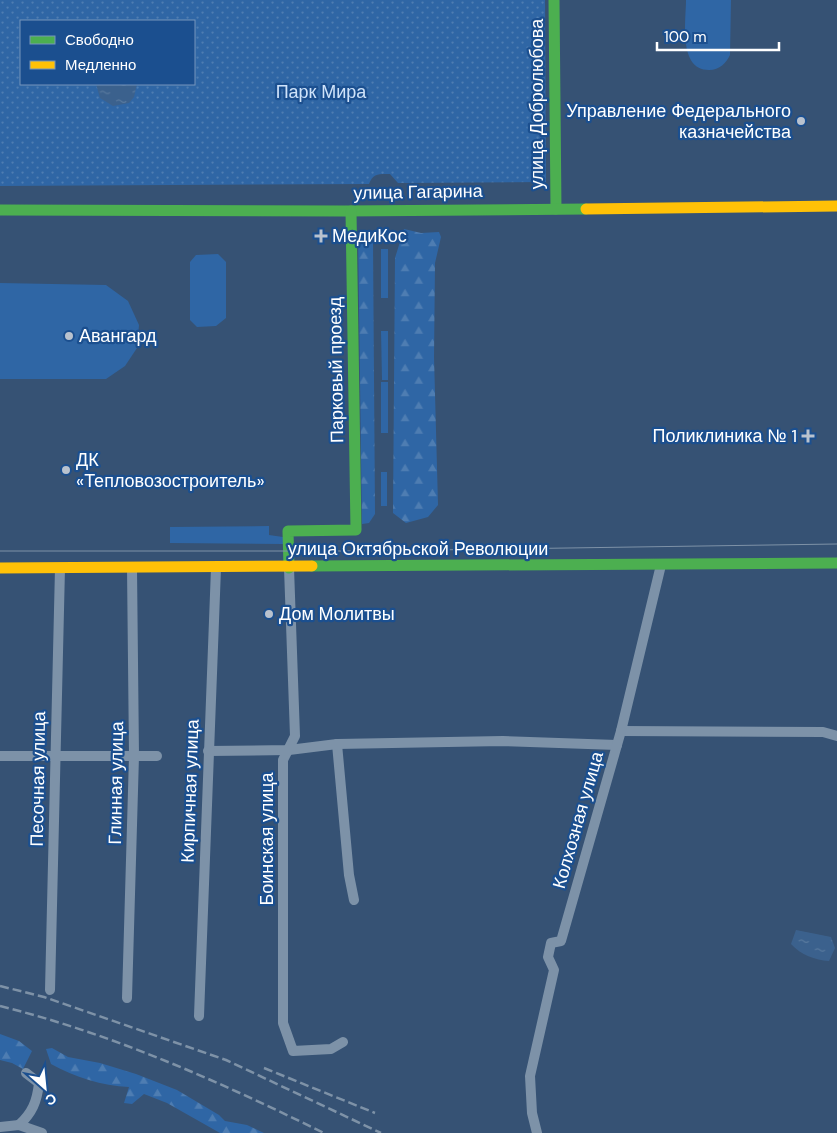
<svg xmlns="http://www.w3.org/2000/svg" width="837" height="1133" viewBox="0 0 837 1133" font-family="'DM Sans',sans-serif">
	<defs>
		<pattern id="forest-firs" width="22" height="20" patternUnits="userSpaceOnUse" patternTransform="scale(1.25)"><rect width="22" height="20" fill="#2f66a5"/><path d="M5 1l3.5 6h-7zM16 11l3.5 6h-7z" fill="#4e7db2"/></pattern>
		<pattern id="park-dots" width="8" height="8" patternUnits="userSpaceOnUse" patternTransform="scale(1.25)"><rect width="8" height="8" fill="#2f66a5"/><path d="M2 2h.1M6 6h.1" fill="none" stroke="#4e7db2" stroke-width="1.8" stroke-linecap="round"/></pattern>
		<pattern id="water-ripples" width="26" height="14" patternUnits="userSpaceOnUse" patternTransform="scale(1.25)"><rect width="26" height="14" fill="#3b618d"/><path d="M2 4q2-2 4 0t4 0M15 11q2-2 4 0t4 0" fill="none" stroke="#58799e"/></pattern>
	</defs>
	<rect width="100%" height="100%" fill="#365274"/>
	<!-- grass -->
	<g fill="#2f66a5">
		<path d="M686,0H731L730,55C726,63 720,70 709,70C678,70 686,20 686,0Z"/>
		<rect x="381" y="249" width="7" height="49"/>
		<polygon points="218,254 226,262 226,318 216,326 197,327 190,320 190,262 196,255"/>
		<polygon points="0,283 106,285 128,301 139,325 137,348 125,366 106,379 0,379"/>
		<polygon points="381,331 388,331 388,380 382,380"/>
		<rect x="381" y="382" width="7" height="51"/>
		<rect x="381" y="472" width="6" height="34"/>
		<polygon points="269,526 269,535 283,537 283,544 170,543 170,527"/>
	</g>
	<!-- forest -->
	<g fill="url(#forest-firs)">
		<polygon points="404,229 421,233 439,232 441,237 435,263 434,357 438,505 428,517 406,523 393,513 395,258"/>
		<polygon points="366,230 371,236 373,243 375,514 369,523 362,524 358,233"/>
		<polygon points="0,1034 19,1041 32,1051 23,1069 12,1063 0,1060"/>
		<path d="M52,1048L68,1057L100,1063L136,1074L177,1090L219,1115L225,1121L247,1125L264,1133H220L167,1103L144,1094L132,1104L124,1103L129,1087C102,1086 75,1077 51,1064L46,1049Z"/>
	</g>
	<!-- park -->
	<path fill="url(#park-dots)" fill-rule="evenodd" d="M0,0H545L546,182L398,183L390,174C379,174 373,173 369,184L0,186ZM21,21H194V84H21Z"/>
	<!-- water -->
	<g fill="url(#water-ripples)">
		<polygon points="96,84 137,84 134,97 129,103 113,106 100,98"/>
		<path d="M796,930L831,937L835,948L829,961C815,960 801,955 791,944Z"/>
	</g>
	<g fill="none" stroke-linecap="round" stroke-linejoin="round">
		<!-- street -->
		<g stroke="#7d92a8" stroke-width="10">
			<polyline points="289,568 295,736 283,760 283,1023 293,1051 331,1049 343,1042"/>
			<polyline points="621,731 823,732 837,736"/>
			<polyline points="337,744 349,875 354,900"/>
			<polyline points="208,751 289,750 337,744 503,741 617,745"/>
			<polyline points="0,756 157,756"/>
			<polyline points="50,990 60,568"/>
			<polyline points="127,998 134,756 132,568"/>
			<polyline points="199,1016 216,568"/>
			<path d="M19,1125C32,1113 37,1102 39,1083L26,1073"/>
			<polyline points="0,1127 19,1125 42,1133"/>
			<polyline points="537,1133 532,1113 530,1076 554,970 548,957 551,943 561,941 621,731 661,565"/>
		</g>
		<!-- fast -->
		<g stroke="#4caf50" stroke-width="11">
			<polyline points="554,0 556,209"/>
			<polyline points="0,210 345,211 586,209"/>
			<polyline points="312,566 837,563"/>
			<polyline points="289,568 288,531 356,530 351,211"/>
		</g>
		<!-- slow -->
		<g stroke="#ffc107" stroke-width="11">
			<polyline points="586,209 837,206"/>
			<polyline points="0,568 312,566"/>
		</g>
		<!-- tram -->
		<polyline stroke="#7e92a7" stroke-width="1" points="0,551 365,551 837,544"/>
		<!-- rail -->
		<g stroke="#7e92a7" stroke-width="2.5" stroke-dasharray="9 4" stroke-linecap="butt">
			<polyline points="0,986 44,997 226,1060 381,1133"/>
			<path d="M0,1006C113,1034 220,1082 324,1133"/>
			<polyline points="264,1068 375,1113"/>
		</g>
	</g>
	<!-- markers -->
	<g fill="#b9c2ce" stroke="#1b4f8f" stroke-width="2">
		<circle cx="801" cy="121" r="5"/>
		<path d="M318.5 228.5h5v5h5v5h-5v5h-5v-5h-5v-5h5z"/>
		<circle cx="69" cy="336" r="5"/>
		<path d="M805.5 428.5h5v5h5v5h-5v5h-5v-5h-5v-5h5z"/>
		<circle cx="66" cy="470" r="5"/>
		<circle cx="269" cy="614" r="5"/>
	</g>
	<g text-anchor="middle" stroke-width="4.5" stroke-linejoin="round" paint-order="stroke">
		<!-- park labels -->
		<g font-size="18" fill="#cfe3fa" stroke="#1b4f8f">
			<text x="321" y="98">Парк Мира</text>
		</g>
		<!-- street labels -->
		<g font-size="18" fill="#fff" stroke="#1b4f8f">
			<text transform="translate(537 104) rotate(-90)" y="6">улица Добролюбова</text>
			<text transform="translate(418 192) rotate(-1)" y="6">улица Гагарина</text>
			<text transform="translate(336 370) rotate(-91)" y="6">Парковый проезд</text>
			<text x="418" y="555">улица Октябрьской Революции</text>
			<text transform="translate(38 779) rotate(-89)" y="6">Песочная улица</text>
			<text transform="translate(116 783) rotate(-89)" y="6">Глинная улица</text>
			<text transform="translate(190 791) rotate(-88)" y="6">Кирпичная улица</text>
			<text transform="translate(578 820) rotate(-74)" y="6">Колхозная улица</text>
			<text transform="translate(267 839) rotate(-90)" y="6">Боинская улица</text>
		</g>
		<!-- poi labels -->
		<g font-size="18" fill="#fff" stroke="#1b4f8f" text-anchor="start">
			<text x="791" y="117" text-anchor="end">Управление Федерального<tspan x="791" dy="21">казначейства</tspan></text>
			<text x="332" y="242">МедиКос</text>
			<text x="79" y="342">Авангард</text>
			<text x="797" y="442" text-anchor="end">Поликлиника № 1</text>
			<text x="76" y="466">ДК<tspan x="76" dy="21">«Тепловозостроитель»</tspan></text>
			<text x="279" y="620">Дом Молитвы</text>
		</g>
	</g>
	<!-- legend -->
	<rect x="20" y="20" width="175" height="65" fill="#1b4f8f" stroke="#7695bc"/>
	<rect x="30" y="36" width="25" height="8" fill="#4caf50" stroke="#7695bc"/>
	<text x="65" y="45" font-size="15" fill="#ffffff">Свободно</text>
	<rect x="30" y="61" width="25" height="8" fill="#ffc107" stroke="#7695bc"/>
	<text x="65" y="70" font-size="15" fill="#ffffff">Медленно</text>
	<!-- north arrow -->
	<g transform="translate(45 1088) rotate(153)" stroke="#1b4f8f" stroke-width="4" paint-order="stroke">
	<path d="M0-4L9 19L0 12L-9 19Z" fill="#ffffff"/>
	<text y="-8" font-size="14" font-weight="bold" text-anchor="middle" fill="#ffffff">С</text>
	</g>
	<!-- scale -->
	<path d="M657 42v8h122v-8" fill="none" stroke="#ffffff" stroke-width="2.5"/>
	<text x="664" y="42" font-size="15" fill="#ffffff" stroke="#1b4f8f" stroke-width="4" paint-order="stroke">100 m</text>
</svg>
